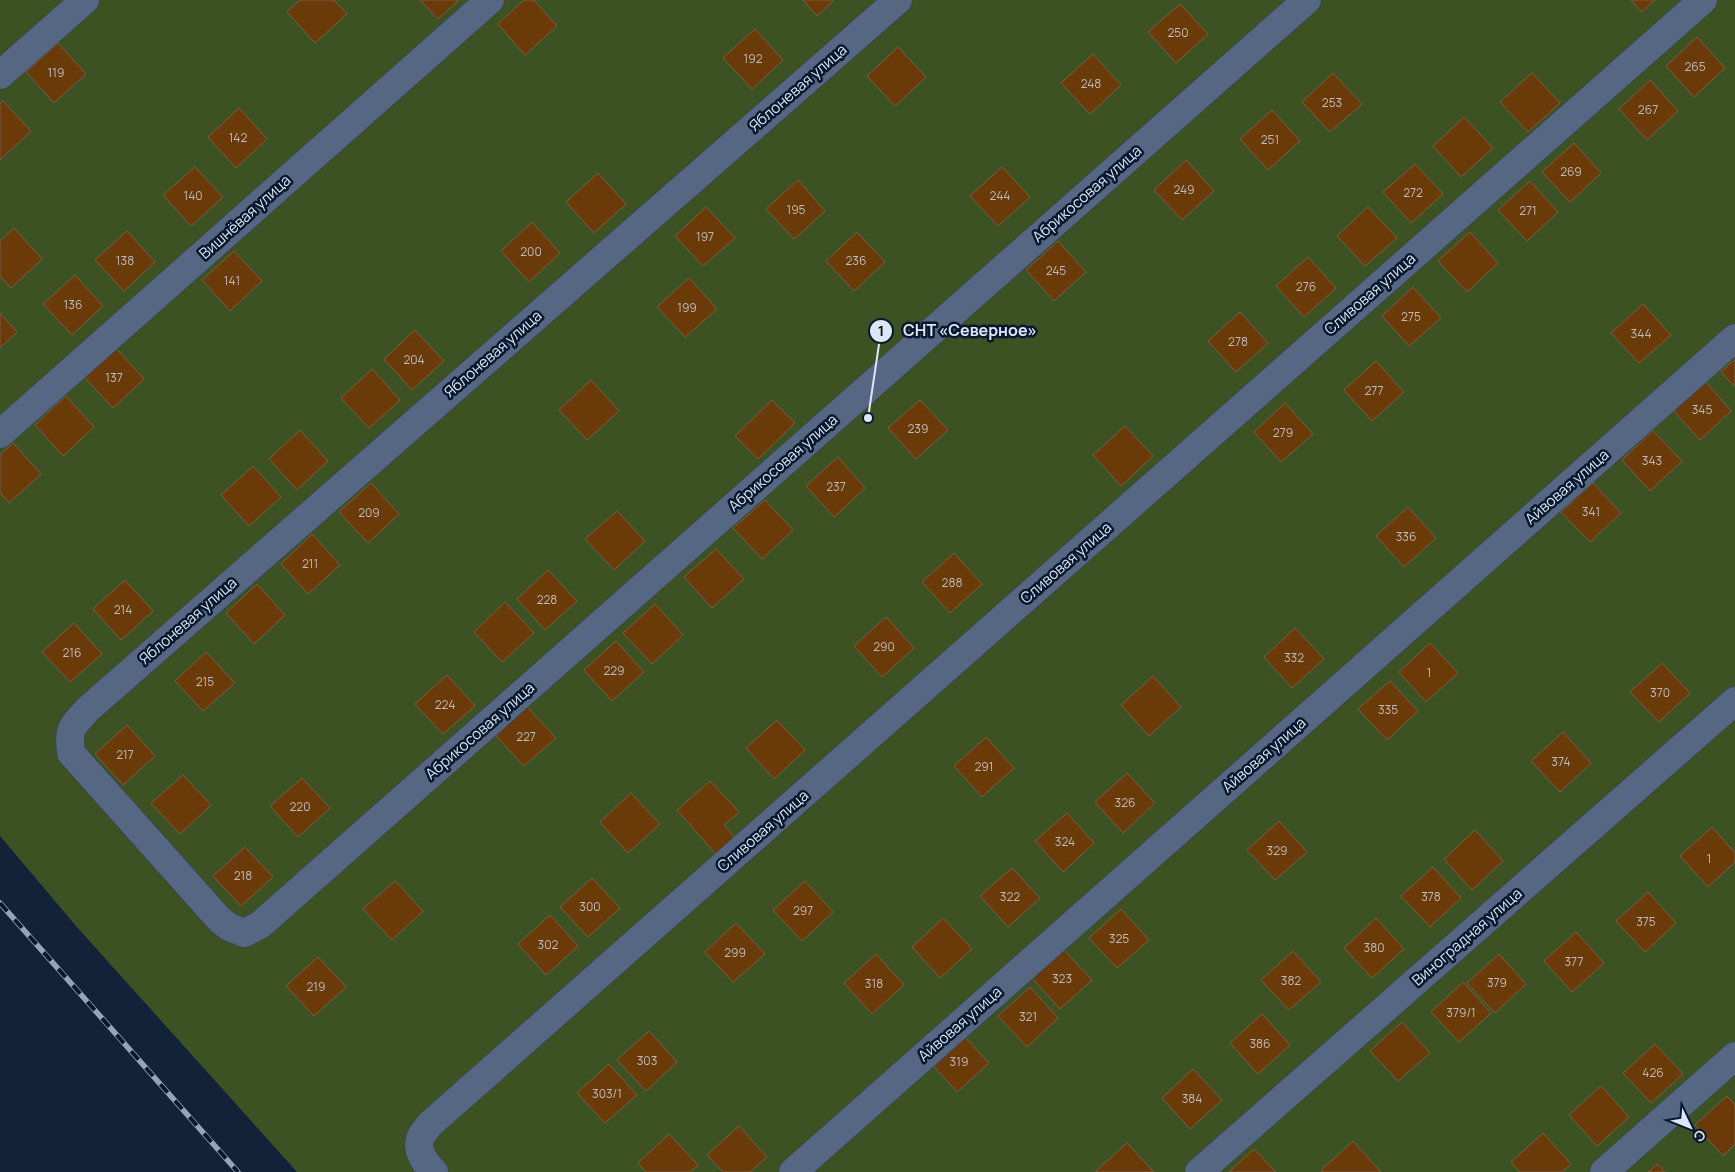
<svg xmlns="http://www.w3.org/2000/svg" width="1735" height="1172" viewBox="0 0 1735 1172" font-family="Manrope,sans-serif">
	<rect width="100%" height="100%" fill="#122239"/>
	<!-- green -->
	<polygon fill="#3d5222" points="0,0 1735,0 1735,1172 297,1172 76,926 0,836"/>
	<!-- building -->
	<g fill="#6a3b09" stroke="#7a5f49">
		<polygon points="300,0 334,0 347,14 315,43 287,12"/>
		<polygon points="420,0 459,0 438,19"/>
		<polygon points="524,0 534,0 557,26 525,55 498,24"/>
		<polygon points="803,0 834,0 817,16"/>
		<polygon points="1631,0 1655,0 1642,12"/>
		<polygon points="1180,4 1208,34 1176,63 1148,32"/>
		<polygon points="755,29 783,60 752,89 723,58"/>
		<polygon points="1697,37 1725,68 1694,97 1666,66"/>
		<polygon points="58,43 86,74 54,103 26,72"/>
		<polygon points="898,47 926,77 895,106 867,76"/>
		<polygon points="1093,54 1121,85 1090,114 1061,83"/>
		<polygon points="1333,73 1362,104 1330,132 1302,102"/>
		<polygon points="1532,73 1560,103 1528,132 1500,102"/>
		<polygon points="1650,80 1678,111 1647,140 1619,109"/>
		<polygon points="3,101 31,131 0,160 0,104"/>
		<polygon points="239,108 267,139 236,168 208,137"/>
		<polygon points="1272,110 1300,141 1268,170 1240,139"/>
		<polygon points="1464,117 1493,148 1461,177 1433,146"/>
		<polygon points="1574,143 1601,173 1570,202 1542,172"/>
		<polygon points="1186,160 1214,191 1182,220 1154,190"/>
		<polygon points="1415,164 1443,194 1411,223 1383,192"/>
		<polygon points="195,167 223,197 191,226 163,195"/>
		<polygon points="1002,167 1030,197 998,226 970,196"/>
		<polygon points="598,173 626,204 594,233 566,202"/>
		<polygon points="798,180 825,211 794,239 766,209"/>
		<polygon points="1530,181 1558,212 1527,241 1498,210"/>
		<polygon points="706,207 735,238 703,266 675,236"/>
		<polygon points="1368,207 1397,238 1365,266 1337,236"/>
		<polygon points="532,222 560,253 529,282 501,251"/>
		<polygon points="14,228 42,259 11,288 0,276 0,241"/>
		<polygon points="127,231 155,262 124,291 95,260"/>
		<polygon points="857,232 885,262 854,291 826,261"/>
		<polygon points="1470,232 1498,263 1467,292 1438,261"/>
		<polygon points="1058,241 1086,272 1054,301 1026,270"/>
		<polygon points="234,251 262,281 230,311 202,280"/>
		<polygon points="1308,257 1336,288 1304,317 1276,286"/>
		<polygon points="75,275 103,306 72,335 43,304"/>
		<polygon points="689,278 717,309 685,337 657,307"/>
		<polygon points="1413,287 1441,318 1409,346 1382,316"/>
		<polygon points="1643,304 1671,335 1639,363 1611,333"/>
		<polygon points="1240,312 1268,343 1236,372 1208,341"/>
		<polygon points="0,313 17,332 0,348"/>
		<polygon points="415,330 444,361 412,390 384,359"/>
		<polygon points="116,348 144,379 113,408 84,377"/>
		<polygon points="1735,359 1735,387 1721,372"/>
		<polygon points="1376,361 1404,392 1372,421 1344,390"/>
		<polygon points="372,369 400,400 369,428 341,398"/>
		<polygon points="591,380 619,411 587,440 559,410"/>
		<polygon points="1704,380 1731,411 1700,440 1672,409"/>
		<polygon points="66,396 94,427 63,456 35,425"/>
		<polygon points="772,400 795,423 758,459 735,436"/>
		<polygon points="920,400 948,430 916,459 888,428"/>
		<polygon points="1285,403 1313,434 1281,462 1254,432"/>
		<polygon points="1125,426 1153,456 1121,486 1093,455"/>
		<polygon points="300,430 328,461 297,490 269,459"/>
		<polygon points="1653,431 1682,461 1650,491 1622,460"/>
		<polygon points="13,443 41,474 9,503 0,492 0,455"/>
		<polygon points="838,457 865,488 834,517 806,486"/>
		<polygon points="253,466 281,497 249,526 221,495"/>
		<polygon points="371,483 399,514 368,543 339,512"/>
		<polygon points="1593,483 1621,513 1590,542 1561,512"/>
		<polygon points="765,500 793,530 762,559 733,528"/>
		<polygon points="1408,507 1436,538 1404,567 1376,536"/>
		<polygon points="617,511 645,541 614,570 585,539"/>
		<polygon points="312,534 340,565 308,594 281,564"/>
		<polygon points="716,549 744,579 712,608 684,577"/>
		<polygon points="954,553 982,584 950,613 922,582"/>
		<polygon points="548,570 577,601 545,630 517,599"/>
		<polygon points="125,580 153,611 121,640 93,609"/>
		<polygon points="257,584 285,615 254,644 226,613"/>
		<polygon points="505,602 534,633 502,662 474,632"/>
		<polygon points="655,604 683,635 652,664 623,633"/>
		<polygon points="886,617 914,648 882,677 854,646"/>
		<polygon points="74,623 102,654 70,682 42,652"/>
		<polygon points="1295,628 1324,659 1292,688 1264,657"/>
		<polygon points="616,641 644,672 612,701 584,670"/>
		<polygon points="1430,643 1458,673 1426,702 1399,672"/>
		<polygon points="206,652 235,683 203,711 175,681"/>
		<polygon points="1662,663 1690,693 1659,722 1630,692"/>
		<polygon points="447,675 475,706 443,734 415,704"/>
		<polygon points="1153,676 1181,707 1149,736 1121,705"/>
		<polygon points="1390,681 1418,711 1387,740 1358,709"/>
		<polygon points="527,707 556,738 524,766 496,736"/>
		<polygon points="777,720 805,750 774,779 746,748"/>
		<polygon points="127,725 155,756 123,785 95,754"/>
		<polygon points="1563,732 1591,763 1560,792 1531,761"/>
		<polygon points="986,737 1014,768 982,797 954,766"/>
		<polygon points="1127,773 1155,803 1123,833 1095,802"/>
		<polygon points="183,775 211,805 180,834 151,803"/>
		<polygon points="302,778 330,808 298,837 270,806"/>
		<polygon points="710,781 739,812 724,825 740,843 721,860 677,810"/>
		<polygon points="631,793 660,824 628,853 600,822"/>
		<polygon points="1067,813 1094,843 1063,872 1035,841"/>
		<polygon points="1279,821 1307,852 1275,880 1247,850"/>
		<polygon points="1712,827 1735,853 1735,862 1708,887 1680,856"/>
		<polygon points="1475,830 1503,861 1472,890 1444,859"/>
		<polygon points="245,847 273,877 241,906 213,876"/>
		<polygon points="1433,867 1461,898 1430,927 1401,896"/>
		<polygon points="1012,868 1040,898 1008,927 980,896"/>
		<polygon points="592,878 620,908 588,937 560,907"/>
		<polygon points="395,881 423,911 392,940 363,909"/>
		<polygon points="805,881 833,912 802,941 773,910"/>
		<polygon points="1648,892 1676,923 1645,952 1616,921"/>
		<polygon points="1121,909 1149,940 1117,968 1089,938"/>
		<polygon points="550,915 578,946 546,975 518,944"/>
		<polygon points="943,918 972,949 940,978 912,947"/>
		<polygon points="1376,918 1404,949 1372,978 1344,948"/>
		<polygon points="736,923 765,954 733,982 705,952"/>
		<polygon points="1576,932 1604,963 1572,992 1544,961"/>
		<polygon points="1063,949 1092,980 1060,1009 1032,978"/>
		<polygon points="1293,951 1321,982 1289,1010 1261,980"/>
		<polygon points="876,954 904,985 872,1014 844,983"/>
		<polygon points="1499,954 1526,984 1495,1013 1467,983"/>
		<polygon points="318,957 346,987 314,1016 286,986"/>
		<polygon points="1463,982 1491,1013 1459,1042 1431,1012"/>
		<polygon points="1030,987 1058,1018 1027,1047 998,1016"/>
		<polygon points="1262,1014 1290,1045 1258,1074 1230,1043"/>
		<polygon points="1402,1022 1430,1053 1398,1081 1370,1051"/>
		<polygon points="649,1031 677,1062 646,1091 617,1060"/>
		<polygon points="960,1032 989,1063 957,1092 929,1061"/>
		<polygon points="1655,1044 1683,1074 1651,1103 1623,1073"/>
		<polygon points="609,1064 637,1095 605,1123 577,1093"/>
		<polygon points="1193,1069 1222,1100 1190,1129 1162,1098"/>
		<polygon points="1601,1086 1629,1117 1597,1146 1569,1115"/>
		<polygon points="1727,1096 1735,1105 1735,1144 1723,1156 1695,1125"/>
		<polygon points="739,1126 767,1157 750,1172 723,1172 707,1155"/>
		<polygon points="1543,1133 1571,1164 1562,1172 1520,1172 1511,1162"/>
		<polygon points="669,1134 698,1165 690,1172 646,1172 638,1163"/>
		<polygon points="1353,1141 1381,1172 1323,1172 1321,1170"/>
		<polygon points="1127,1143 1154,1172 1095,1172"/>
		<polygon points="1254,1149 1276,1172 1229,1172"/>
		<polygon points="1658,1164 1665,1172 1648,1172"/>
	</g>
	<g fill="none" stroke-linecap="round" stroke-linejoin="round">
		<!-- minor casing -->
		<g stroke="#353f53" stroke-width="29">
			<g id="minor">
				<path d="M898,0L88,709C71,728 68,728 71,753L219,919L229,927L244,933L260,925L1307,0"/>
				<polyline points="0,75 85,0"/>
				<polyline points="0,434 490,0"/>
				<path d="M434,1172C426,1164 416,1152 420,1139C421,1134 427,1129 429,1125L1703,0"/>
				<polyline points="793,1172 1735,338"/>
				<polyline points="1199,1172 1735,701"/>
				<polyline points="1604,1172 1735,1056"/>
			</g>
		</g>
		<!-- minor -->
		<use href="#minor" stroke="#556782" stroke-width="28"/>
		<!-- rail casing -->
		<g stroke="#97a3b6" stroke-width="5.5">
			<polyline id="rail" points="0,903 238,1172"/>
		</g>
		<!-- rail -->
		<use href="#rail" stroke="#09182e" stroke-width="4" stroke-dasharray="11" stroke-linecap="butt"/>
	</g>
	<g text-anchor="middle" stroke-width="5" stroke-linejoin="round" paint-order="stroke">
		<!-- number labels -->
		<g font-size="12" fill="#bfbbbb">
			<text x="1178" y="37">250</text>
			<text x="753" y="63">192</text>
			<text x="1695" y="71">265</text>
			<text x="56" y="77">119</text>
			<text x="1091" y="88">248</text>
			<text x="1332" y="107">253</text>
			<text x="1648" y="114">267</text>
			<text x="238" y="142">142</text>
			<text x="1270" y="144">251</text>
			<text x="1571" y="176">269</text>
			<text x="1184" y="194">249</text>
			<text x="1413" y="197">272</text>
			<text x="193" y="200">140</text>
			<text x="1000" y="200">244</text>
			<text x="796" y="214">195</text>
			<text x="1528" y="215">271</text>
			<text x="705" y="241">197</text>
			<text x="531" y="256">200</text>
			<text x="125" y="265">138</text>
			<text x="856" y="265">236</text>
			<text x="1056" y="275">245</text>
			<text x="232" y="285">141</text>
			<text x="1306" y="291">276</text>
			<text x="73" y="309">136</text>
			<text x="687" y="312">199</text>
			<text x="1411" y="321">275</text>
			<text x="1641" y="338">344</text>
			<text x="1238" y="346">278</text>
			<text x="414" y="364">204</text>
			<text x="114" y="382">137</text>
			<text x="1374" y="395">277</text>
			<text x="1702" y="414">345</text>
			<text x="918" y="433">239</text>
			<text x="1283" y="437">279</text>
			<text x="1652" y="465">343</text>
			<text x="836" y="491">237</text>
			<text x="1591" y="516">341</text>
			<text x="369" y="517">209</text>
			<text x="1406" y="541">336</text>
			<text x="310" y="568">211</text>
			<text x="952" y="587">288</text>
			<text x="547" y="604">228</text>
			<text x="123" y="614">214</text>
			<text x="884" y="651">290</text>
			<text x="72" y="657">216</text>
			<text x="1294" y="662">332</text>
			<text x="614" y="675">229</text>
			<text x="1429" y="677">1</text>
			<text x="205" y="686">215</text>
			<text x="1660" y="697">370</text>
			<text x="445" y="709">224</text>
			<text x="1388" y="714">335</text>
			<text x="526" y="741">227</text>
			<text x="125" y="759">217</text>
			<text x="1561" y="766">374</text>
			<text x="984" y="771">291</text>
			<text x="1125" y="807">326</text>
			<text x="300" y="811">220</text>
			<text x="1065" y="846">324</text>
			<text x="1277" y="855">329</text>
			<text x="1709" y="863">1</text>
			<text x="243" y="880">218</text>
			<text x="1010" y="901">322</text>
			<text x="1431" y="901">378</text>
			<text x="590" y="911">300</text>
			<text x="803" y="915">297</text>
			<text x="1646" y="926">375</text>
			<text x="1119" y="943">325</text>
			<text x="548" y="949">302</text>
			<text x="1374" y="952">380</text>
			<text x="735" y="957">299</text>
			<text x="1574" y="966">377</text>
			<text x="1062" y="983">323</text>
			<text x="1291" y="985">382</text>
			<text x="1497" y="987">379</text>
			<text x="874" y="988">318</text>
			<text x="316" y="991">219</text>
			<text x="1461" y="1017">379/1</text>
			<text x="1028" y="1021">321</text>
			<text x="1260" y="1048">386</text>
			<text x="647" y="1065">303</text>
			<text x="959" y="1066">319</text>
			<text x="1653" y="1077">426</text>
			<text x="607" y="1098">303/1</text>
			<text x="1192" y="1103">384</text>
		</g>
		<!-- street labels -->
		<g font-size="15" fill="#dbe6f6" stroke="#09182e">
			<text transform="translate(798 88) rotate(-41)" y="5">Яблоневая улица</text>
			<text transform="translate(1087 194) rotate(-41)" y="5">Абрикосовая улица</text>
			<text transform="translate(245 217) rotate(-42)" y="5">Вишнёвая улица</text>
			<text transform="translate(1370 294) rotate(-41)" y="5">Сливовая улица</text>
			<text transform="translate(493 354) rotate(-41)" y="5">Яблоневая улица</text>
			<text transform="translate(783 463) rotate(-41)" y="5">Абрикосовая улица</text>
			<text transform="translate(1567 487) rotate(-41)" y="5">Айвовая улица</text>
			<text transform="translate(1066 563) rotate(-41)" y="5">Сливовая улица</text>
			<text transform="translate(188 621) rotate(-41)" y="5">Яблоневая улица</text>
			<text transform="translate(480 731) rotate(-41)" y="5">Абрикосовая улица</text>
			<text transform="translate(1264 755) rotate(-41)" y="5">Айвовая улица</text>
			<text transform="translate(763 831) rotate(-41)" y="5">Сливовая улица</text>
			<text transform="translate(1467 937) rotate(-41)" y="5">Виноградная улица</text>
			<text transform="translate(960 1024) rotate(-41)" y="5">Айвовая улица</text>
		</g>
	</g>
	<!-- callouts -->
	<path fill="none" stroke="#dbe6f6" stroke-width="2" d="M868 418L881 331"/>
	<g fill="#dbe6f6" stroke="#09182e" stroke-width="2">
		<circle cx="868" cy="418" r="5"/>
		<circle cx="881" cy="331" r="12"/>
	</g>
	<g font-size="15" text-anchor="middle" font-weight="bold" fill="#111">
		<text x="881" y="336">1</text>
	</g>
	<g font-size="16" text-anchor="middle" font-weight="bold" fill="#dbe6f6" stroke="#09182e" stroke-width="5" stroke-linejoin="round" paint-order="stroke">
		<text x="970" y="336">СНТ «Северное»</text>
	</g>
	<!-- north arrow -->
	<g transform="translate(1690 1127) rotate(133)" stroke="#09182e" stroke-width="4" paint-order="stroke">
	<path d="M0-4L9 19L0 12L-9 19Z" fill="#dbe6f6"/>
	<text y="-8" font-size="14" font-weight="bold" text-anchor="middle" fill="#dbe6f6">С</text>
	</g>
</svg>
